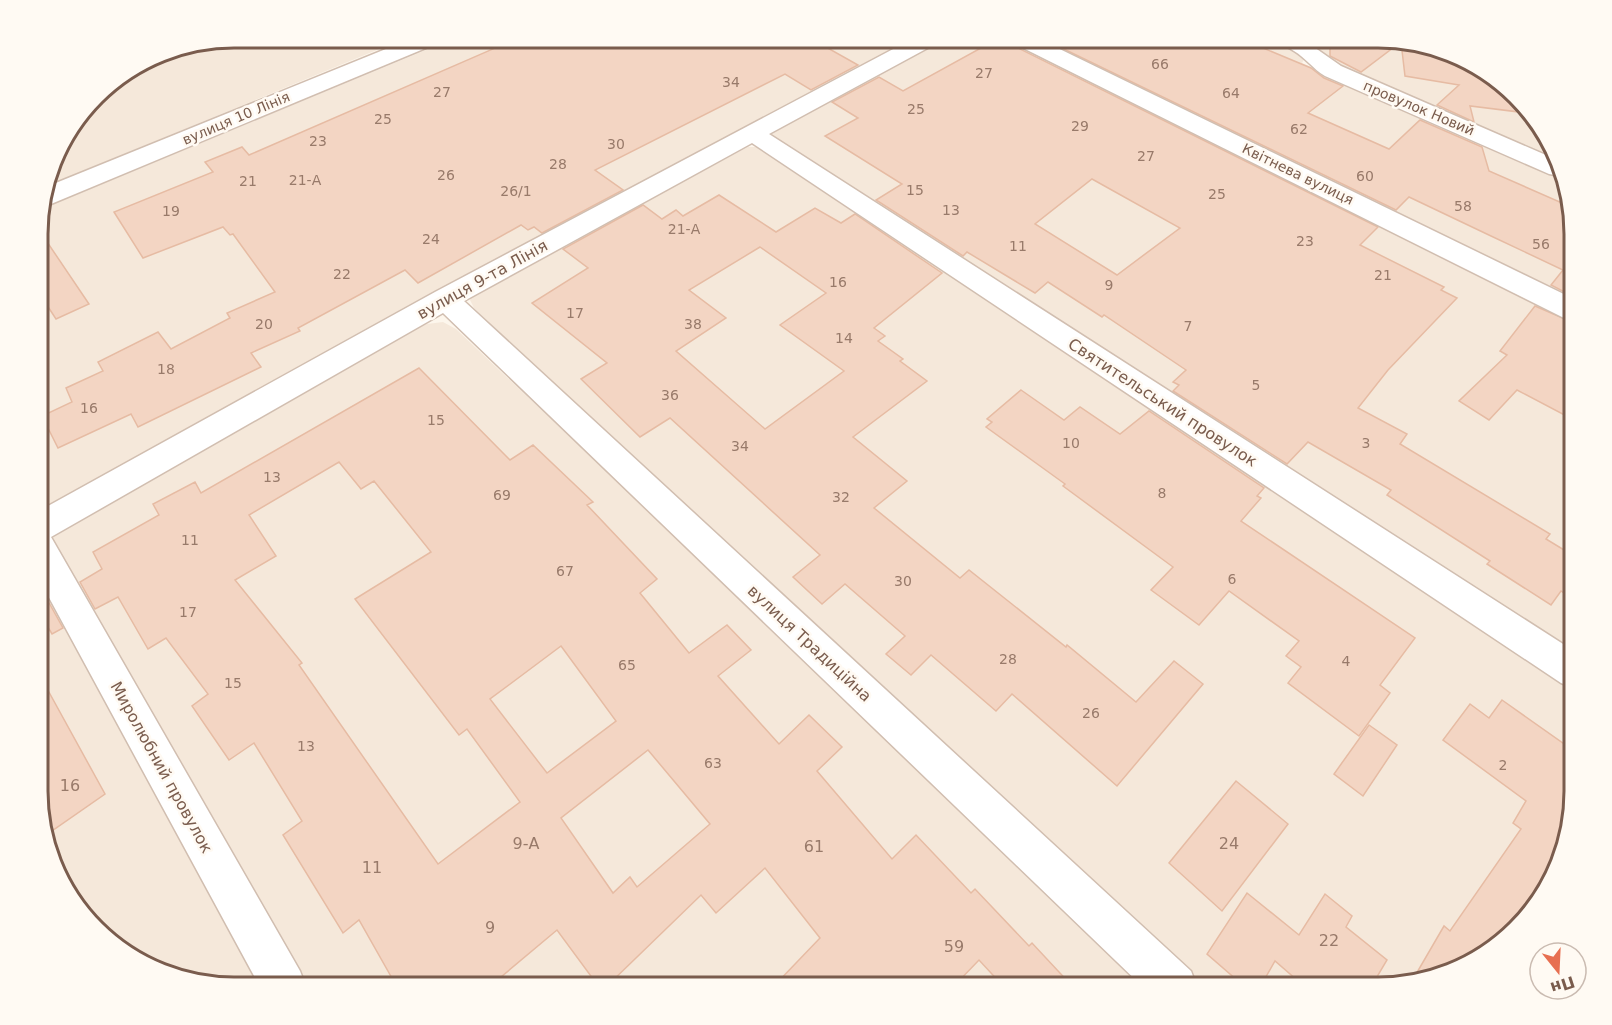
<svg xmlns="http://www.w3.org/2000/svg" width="1612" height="1025" viewBox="0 0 1612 1025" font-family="'DejaVu Sans',sans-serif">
	<rect width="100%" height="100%" fill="#fdf6ec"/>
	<!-- residential -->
	<g fill="#f5e8da">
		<polygon points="234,38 406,38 46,186 58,147 104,86 159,52"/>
		<polygon points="455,38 916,38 435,294 39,514 39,210"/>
		<polygon points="943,38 1013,38 1574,318 1574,659 773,139 771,135 775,130"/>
		<polygon points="1029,38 1270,38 1299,48 1307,54 1302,63 1560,175 1574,221 1574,303"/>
		<polygon points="1322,38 1379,38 1429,44 1487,70 1548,135 1557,164 1318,58"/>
		<polygon points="748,147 760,147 769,150 1574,682 1574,804 1542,900 1476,961 1391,987 1199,987 474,308 470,300 473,294"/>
		<polygon points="443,322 456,329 1151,987 301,987 51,542 51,535 411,331 427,324"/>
		<polygon points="39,570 267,987 233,987 171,977 125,955 70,900 39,816"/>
	</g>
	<!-- building -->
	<g fill="#f3d5c3" stroke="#e6bba3" stroke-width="1.5" fill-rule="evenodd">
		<polygon points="518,38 810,38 858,65 811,90 785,74 595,170 623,190 542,233 534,227 528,230 521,225 418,283 405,270 298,328 300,331 251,353 261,367 138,427 131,414 58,448 42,416 72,402 66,388 103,371 98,362 158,332 171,349 230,318 227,313 275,292 233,234 230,235 223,227 143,258 114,212 213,172 205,162 242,147 249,155"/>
		<path d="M999,38H1008L1012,45L1378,227L1360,245L1444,287L1441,290L1457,298L1388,370L1358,408L1407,434L1400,444L1550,534L1546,539L1574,556V600L1561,591L1551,605L1487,564L1490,561L1387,495L1391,490L1308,442L1287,464L1173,391L1179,385L1173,382L1186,370L1104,315L1102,317L1048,282L1035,293L967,252L963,256L876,200L902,184L825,136L858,118L832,102L879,77L903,91ZM1092,179L1180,228L1117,275L1035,224Z"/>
		<polygon points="1041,38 1239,38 1311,68 1324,78 1343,86 1308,113 1389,149 1420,120 1482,147 1489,171 1569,206 1574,221 1574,297 1551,285 1563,270 1491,236 1409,197 1396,210"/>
		<polygon points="1330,38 1379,38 1402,41 1361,72 1330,56"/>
		<polygon points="1401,42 1437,48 1487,70 1527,113 1470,106 1474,122 1437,105 1459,85 1405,76"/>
		<path d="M719,195L776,232L815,208L841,223L855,214L942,273L874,328L885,336L878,341L903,359L900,361L927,381L853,437L907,481L874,508L960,578L969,570L1066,647L1067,645L1136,702L1174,661L1203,684L1117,786L1012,694L996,711L931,655L911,675L886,654L905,636L845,584L822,604L793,577L820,555L670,418L640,437L581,379L607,363L532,303L588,268L563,249L643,205L662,219L676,210L683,216ZM760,247L826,293L780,325L844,371L765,429L676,351L726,318L689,290Z"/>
		<polygon points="39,230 89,304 56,319 39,293"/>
		<polygon points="1535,306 1574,323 1574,420 1517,390 1489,420 1459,401 1507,355 1500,351"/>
		<path d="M419,368L510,460L533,445L593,502L587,505L657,579L640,593L689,653L727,625L751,650L718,676L779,744L809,715L842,747L817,771L892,859L916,835L971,893L975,889L1029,946L1032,943L1073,987H1004L979,960L953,987H773L820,938L765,868L716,913L701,895L606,987H599L557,930L489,987H397L359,920L343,933L283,835L302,821L254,743L229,760L192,706L208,694L166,638L148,649L118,597L95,609L80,582L102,569L93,552L159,515L153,504L195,482L201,493ZM339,462L361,489L374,481L431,552L355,599L459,735L467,729L520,802L438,864L299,665L302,663L235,580L276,556L249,515ZM561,646L616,721L547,773L490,699ZM648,750L710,824L637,887L630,877L613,893L561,818Z"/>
		<polygon points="1021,390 1064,420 1080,407 1120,434 1149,411 1264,488 1257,496 1261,498 1241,521 1415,638 1380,685 1390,693 1359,736 1288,683 1301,667 1286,656 1299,641 1229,591 1199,625 1151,590 1173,567 1063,486 1065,484 986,427 992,422 987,419"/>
		<polygon points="48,601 63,628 52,634 39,612 39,607"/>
		<polygon points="39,674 105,794 46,835 39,816"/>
		<polygon points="1502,700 1574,751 1574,804 1542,900 1476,961 1412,981 1444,926 1450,931 1521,829 1513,823 1526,801 1443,740 1470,704 1489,718"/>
		<polygon points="1369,725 1397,745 1363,796 1334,774"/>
		<polygon points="1236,781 1288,824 1222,911 1169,863"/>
		<polygon points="1247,893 1299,935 1325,894 1352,916 1346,927 1387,960 1371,987 1305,987 1275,961 1260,987 1245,987 1207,954"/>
	</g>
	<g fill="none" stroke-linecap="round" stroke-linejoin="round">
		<!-- street casing -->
		<g stroke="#d1beb0" stroke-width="3">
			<g id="street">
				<polygon points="413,38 441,38 438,43 51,204 40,205 46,187"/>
				<polygon points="914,38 940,38 937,43 769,134 1574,651 1574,688 1561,683 752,143 464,301 1191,971 1197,987 1143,987 443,313 51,537 300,971 306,987 260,987 39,579 39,511 435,292"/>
				<polygon points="1010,38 1037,38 1574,299 1574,321 1564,318 1013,43"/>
				<path d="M1275,38H1301L1341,66L1555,159L1560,176L1549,174L1325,76C1313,69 1306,58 1294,51C1287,46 1279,45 1275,38Z"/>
			</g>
		</g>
		<!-- street -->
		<use href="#street" fill="#fff" fill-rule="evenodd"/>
	</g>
	<g text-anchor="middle" stroke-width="5" stroke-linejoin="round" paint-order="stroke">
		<!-- number labels -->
		<g font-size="14" fill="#987a6a">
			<text x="1160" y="69">66</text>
			<text x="984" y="78">27</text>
			<text x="731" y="87">34</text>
			<text x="442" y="97">27</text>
			<text x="1231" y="98">64</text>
			<text x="916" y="114">25</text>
			<text x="383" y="124">25</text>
			<text x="1080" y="131">29</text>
			<text x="1299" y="134">62</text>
			<text x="318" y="146">23</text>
			<text x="616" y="149">30</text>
			<text x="1146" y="161">27</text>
			<text x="558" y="169">28</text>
			<text x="446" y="180">26</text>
			<text x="1365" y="181">60</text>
			<text x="305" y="185">21-А</text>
			<text x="248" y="186">21</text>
			<text x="915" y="195">15</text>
			<text x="516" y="196">26/1</text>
			<text x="1217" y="199">25</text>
			<text x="1463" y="211">58</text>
			<text x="951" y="215">13</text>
			<text x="171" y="216">19</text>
			<text x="684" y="234">21-А</text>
			<text x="431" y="244">24</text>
			<text x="1305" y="246">23</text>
			<text x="1541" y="249">56</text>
			<text x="1018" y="251">11</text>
			<text x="342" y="279">22</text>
			<text x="1383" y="280">21</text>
			<text x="838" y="287">16</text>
			<text x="1109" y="290">9</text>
			<text x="575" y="318">17</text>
			<text x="264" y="329">20</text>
			<text x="693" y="329">38</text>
			<text x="1188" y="331">7</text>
			<text x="844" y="343">14</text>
			<text x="166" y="374">18</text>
			<text x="1256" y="390">5</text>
			<text x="670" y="400">36</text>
			<text x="89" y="413">16</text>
			<text x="436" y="425">15</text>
			<text x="1071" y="448">10</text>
			<text x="1366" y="448">3</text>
			<text x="740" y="451">34</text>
			<text x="272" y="482">13</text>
			<text x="1162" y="498">8</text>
			<text x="502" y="500">69</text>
			<text x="841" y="502">32</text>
			<text x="190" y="545">11</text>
			<text x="565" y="576">67</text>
			<text x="1232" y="584">6</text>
			<text x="903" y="586">30</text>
			<text x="188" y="617">17</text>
			<text x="1008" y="664">28</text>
			<text x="1346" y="666">4</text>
			<text x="627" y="670">65</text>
			<text x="233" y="688">15</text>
			<text x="1091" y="718">26</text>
			<text x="306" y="751">13</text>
			<text x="713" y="768">63</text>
			<text x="1503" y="770">2</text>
		</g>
		<!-- far-street labels -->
		<g font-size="14" fill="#7a5c4d" stroke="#fffaf3">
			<text transform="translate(1419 108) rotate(23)" y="5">провулок Новий</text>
			<text transform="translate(236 118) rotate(-23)" y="5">вулиця 10 Лінія</text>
			<text transform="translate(1298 174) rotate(26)" y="5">Квітнева вулиця</text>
		</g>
		<!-- street labels -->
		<g font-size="16" fill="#7a5c4d" stroke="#fffaf3">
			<text transform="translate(482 279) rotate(-29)" y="6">вулиця 9-та Лінія</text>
			<text transform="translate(1163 402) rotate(33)" y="6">Святительський провулок</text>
			<text transform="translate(810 643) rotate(43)" y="6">вулиця Традиційна</text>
			<text transform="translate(162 767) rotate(61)" y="6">Миролюбний провулок</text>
		</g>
		<!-- near-number labels -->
		<g font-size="16" fill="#987a6a">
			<text x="70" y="791">16</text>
			<text x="526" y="849">9-А</text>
			<text x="1229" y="849">24</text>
			<text x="814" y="852">61</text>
			<text x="372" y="873">11</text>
			<text x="490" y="933">9</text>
			<text x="1329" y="946">22</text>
			<text x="954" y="952">59</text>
		</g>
	</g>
	<!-- crop -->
	<path d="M0 0H1612V1025H0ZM234 48H1378A186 186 0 0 1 1564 234V791A186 186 0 0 1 1378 977H234A186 186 0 0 1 48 791V234A186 186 0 0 1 234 48Z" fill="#fffaf3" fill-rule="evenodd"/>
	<path fill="none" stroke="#7a5c4d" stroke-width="3" d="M234 48H1378A186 186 0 0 1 1564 234V791A186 186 0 0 1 1378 977H234A186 186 0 0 1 48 791V234A186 186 0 0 1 234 48Z"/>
	<!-- north arrow -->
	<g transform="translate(1558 971) rotate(162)"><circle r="28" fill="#fffaf3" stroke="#cabbb1" stroke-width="1.5"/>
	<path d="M0-4.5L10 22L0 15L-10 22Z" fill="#e76f51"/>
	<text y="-9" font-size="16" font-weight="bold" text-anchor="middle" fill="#7a5c4d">Пн</text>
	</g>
</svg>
